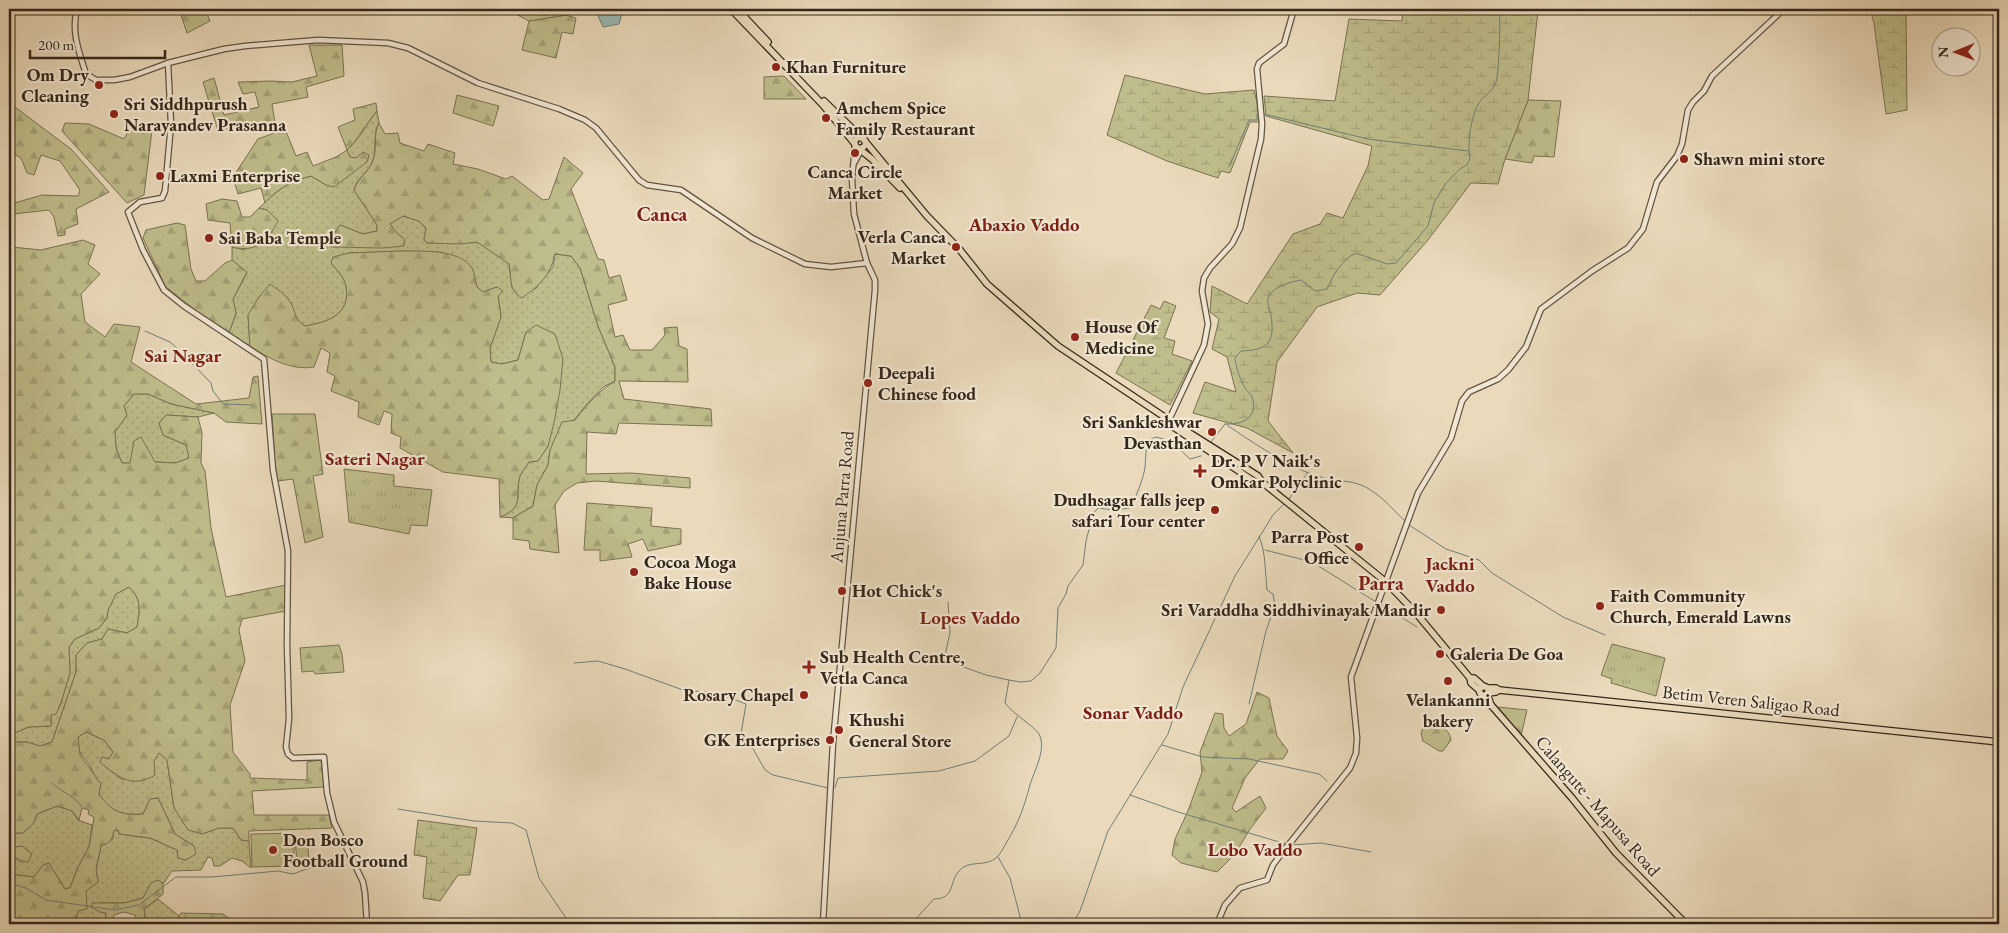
<svg xmlns="http://www.w3.org/2000/svg" width="2008" height="933" viewBox="0 0 2008 933" font-family="'EB Garamond',serif">
	<defs>
		<pattern id="grass-dots" width="8" height="8" patternUnits="userSpaceOnUse" patternTransform="scale(1.25)"><rect width="8" height="8" fill="#bfbd8b"/><path d="M2 2h.1M6 6h.1" fill="none" stroke="#a5a277" stroke-width="1.8" stroke-linecap="round"/></pattern>
		<pattern id="forest-firs" width="22" height="20" patternUnits="userSpaceOnUse" patternTransform="scale(1.25)"><rect width="22" height="20" fill="#bfbd8b"/><path d="M5 1l3.5 6h-7zM16 11l3.5 6h-7z" fill="#a5a277"/></pattern>
		<pattern id="wetland-marsh" width="20" height="14" patternUnits="userSpaceOnUse" patternTransform="scale(1.25)"><rect width="20" height="14" fill="#bfbd8b"/><path d="M1 5h8M5 5V1M11 12h8M15 12V8" fill="none" stroke="#a5a277"/></pattern>
		<pattern id="park-tufts" width="24" height="20" patternUnits="userSpaceOnUse" patternTransform="scale(1.25)"><rect width="24" height="20" fill="#bfbd8b"/><path d="M3 7l-1-3M5 7V3M7 7l1-3M15 17l-1-3M17 17v-4M19 17l1-3" fill="none" stroke="#a5a277"/></pattern>
		<pattern id="water-ripples" width="26" height="14" patternUnits="userSpaceOnUse" patternTransform="scale(1.25)"><rect width="26" height="14" fill="#98bab4"/><path d="M2 4q2-2 4 0t4 0M15 11q2-2 4 0t4 0" fill="none" stroke="#7d9792"/></pattern>
	</defs>
	<rect width="100%" height="100%" fill="#eadabb"/>
	<filter id="stains"><feTurbulence type="fractalNoise" baseFrequency=".004" numOctaves="4"/><feColorMatrix values="0 0 0 0 .2 0 0 0 0 .09 0 0 0 0 .02 0 0 0 .5 -.17"/></filter>
	<radialGradient id="worn" r=".72"><stop offset=".6" stop-color="#630" stop-opacity="0"/><stop offset="1" stop-color="#630" stop-opacity=".3"/></radialGradient>
	<!-- grass -->
	<g fill="url(#grass-dots)" stroke="#7a7253">
		<path d="M377,111L379,123L376,129L374,157L370,167L357,182L354,190L377,225V231L363,234L340,225L329,241L405,240L396,232L390,224L402,216L419,221L426,229L424,239L427,243C435,243 475,242 479,243C490,248 500,257 509,264L512,288L535,289L553,267L555,254L571,256L580,268L598,326L615,367V381L603,387L586,405L550,450L548,465L537,485L533,506L513,518L500,517C526,507 514,495 520,476C522,471 526,466 529,462L538,461L548,446L556,410L526,332L518,360L502,364L491,362L490,348L501,317L497,287L483,292L477,287L472,268L457,258L440,252L402,251L349,253L331,263C336,269 345,278 346,286C351,315 328,322 305,326L297,321L290,301L248,315L250,346L229,333L236,314L233,299L247,273L232,260V247L245,250L267,210L259,208C277,191 286,182 311,176L326,185L367,162L369,155L356,158L349,157L347,150C360,139 366,124 377,111Z"/>
		<polygon points="134,394 148,394 171,404 214,413 198,417 166,415 159,423 163,435 186,445 190,458 175,463 155,462 134,441 131,463 122,463 116,448 115,432 127,415 124,406"/>
		<path d="M129,587C142,599 140,611 137,627L127,633L108,629L102,639L87,643L76,655V672L52,742L40,746L27,742H10L9,736L28,727L51,726V715L60,706L70,673L69,647L75,639L99,628L107,618L108,610L116,594Z"/>
		<path d="M86,732L104,740L113,752L106,767L123,780L154,761L159,752L167,760L174,808L202,834L219,828H233L241,840L249,841L251,868L242,861L232,858L220,866H214L212,858L208,857L201,870L172,871L163,884L158,880L143,898L124,903H100V912L106,913L105,924H75V920L86,891L98,882L96,869L101,846L113,839V831L118,830L119,834L150,838L177,850L178,858L186,860L194,846L175,834L158,798L150,799L143,814C124,816 105,811 98,791C96,784 95,775 91,768C84,754 77,757 78,737Z"/>
		<polygon points="57,806 72,811 78,820 92,825 89,847 78,867 70,888 65,889 49,863 43,865 34,877 9,874 9,856 12,856 21,862 32,854 22,846 9,848 9,833 23,833 33,824 37,814"/>
		<polygon points="158,899 179,916 181,920 178,924 143,924 145,916 144,909"/>
	</g>
	<!-- forest -->
	<g fill="url(#forest-firs)" stroke="#7a7253">
		<polygon points="179,9 205,9 210,21 187,33"/>
		<polygon points="566,15 576,18 573,34 562,32 556,58 522,50 529,21"/>
		<polygon points="309,45 342,45 344,76 306,87 308,97 272,104 275,123 260,129 257,121 218,131 203,82 214,78 224,115 259,107 255,92 243,94 238,82 271,81 292,82 317,76"/>
		<polygon points="784,76 806,99 764,99 764,77"/>
		<polygon points="457,95 499,106 493,126 453,113"/>
		<polygon points="1528,100 1561,101 1554,157 1534,156 1532,163 1505,159"/>
		<path d="M376,103L377,111C366,124 359,139 347,150L350,157L356,158L363,152L369,155L367,162L334,187L326,185L311,176C292,181 278,188 265,203L261,188L238,194L233,177L258,139L285,129L296,156L307,152L313,166L336,157L347,150L338,127L355,120L353,109Z"/>
		<polygon points="11,104 71,149 109,192 76,209 78,224 65,229 65,235 58,236 54,217 49,210 13,214 11,204 42,195 78,196 80,190 60,161 41,155 34,175 27,173 21,158 9,151"/>
		<polygon points="65,123 89,124 124,139 129,130 152,130 144,195 127,203 62,131"/>
		<path d="M379,123L385,134L398,133L400,143L424,151L428,144L455,153L453,164L478,169L506,179L512,176L543,200L549,199L564,157L583,173L571,189L598,259L604,260L609,278L620,275L627,300L608,305L615,337L623,335L630,350H652L665,335L664,328L677,327L679,346L687,349L688,382L619,381L624,399L711,409L712,426L619,423L616,434L587,432L586,474L631,473L690,478V488L596,481L577,483L564,491L555,505L559,553L530,549L529,541L513,539V518L533,506L537,485L548,465L550,450L562,422L575,420C587,405 598,391 615,381V367L598,326L580,268L571,256L555,254C551,275 539,286 522,298C508,290 512,279 509,264L477,242L460,244L427,243L424,239L426,228L419,221L403,216L390,224L396,232L405,240L404,246L382,248L331,247L329,241L340,225L363,234L377,231V225L354,190C358,177 371,171 374,157C377,146 373,134 379,123Z"/>
		<path d="M222,199L237,201L242,217H250L259,208L267,210L278,221C267,242 256,253 232,247L230,223L208,220L206,204Z"/>
		<polygon points="177,223 185,225 191,269 196,281 205,281 225,263 232,260 247,272 233,299 236,313 229,333 195,310 165,286 143,238 146,230"/>
		<path d="M83,240L95,245L88,264L100,274L81,294L85,322L105,337L114,324L140,327L131,362L196,404L249,398L253,377L258,376L262,424L226,422L214,413L171,404L148,394H134L124,406L127,415L115,432L116,448L122,463H130L134,441L141,437L155,462L175,463L189,458L186,445L163,435L159,423L166,415L198,417L202,433L201,463L205,471L211,528L226,597L286,585V611L242,619L239,630L245,661L230,705L233,752L250,774V778L307,780V762L321,760L324,787L252,791L254,815H329L332,828L249,831V841L241,840L233,828H219L202,834L188,830L174,808L167,760L159,753L154,761L155,775C132,789 118,777 100,762L102,757L109,759L113,752L104,740L86,732L78,737L80,755L101,784L99,794C111,811 121,816 143,814L150,799L158,798L175,834L194,846L196,854L186,860L178,858L177,850L150,838L119,834L118,830L114,831C112,840 110,843 101,846L96,869L98,882L86,891L87,909L78,911L75,924H9V874L34,877L43,865L49,863L65,889L70,888L78,867L89,847L94,817L88,814L89,810L82,808L79,820L72,811L57,806L37,814L33,824L23,833H9V740L10,742H27L40,746L52,742L76,672V655L87,643L102,639L108,629L127,633L137,627C140,611 142,599 129,587L116,594L108,610L107,618L99,628L75,639L69,647L70,673L60,706L56,714L51,715V726L28,727L9,736V260H12V247L41,250Z"/>
		<path d="M402,251C421,251 460,249 472,268C475,273 475,282 477,287L483,292L497,287L503,291L498,296L501,317L490,348L491,362L502,364L518,360L526,332L536,325L555,334L563,359L560,390L554,423L548,446L538,461L529,462C526,466 522,472 520,476C514,495 526,507 500,517L499,479L443,472L400,448L401,437L391,433L392,414L384,411L379,425L358,417L359,402L331,391L335,376L327,372L330,353L321,348L314,367C291,371 268,358 250,346L248,315L259,297L270,284C277,289 284,293 289,300C297,311 292,318 305,326C328,322 351,315 346,286C345,278 336,269 331,263L333,257L349,253Z"/>
		<polygon points="272,414 315,414 323,474 313,476 323,537 305,543 293,479 278,481 275,465"/>
		<polygon points="587,503 652,508 651,526 681,529 681,544 648,551 643,539 628,544 632,557 600,561 600,550 584,550"/>
		<polygon points="339,645 342,654 344,672 315,674 313,671 302,672 300,648"/>
		<polygon points="1257,692 1269,698 1277,736 1288,751 1283,759 1260,759 1245,778 1232,808 1236,812 1260,796 1266,808 1250,829 1235,854 1217,872 1181,863 1172,855 1175,839 1188,811 1202,772 1200,752 1215,713 1223,714 1224,728 1229,736 1246,724"/>
		<polygon points="1498,707 1527,710 1521,736"/>
		<path d="M1428,724C1439,726 1449,727 1451,740L1443,751H1439L1423,741L1421,733L1424,726Z"/>
		<path d="M22,846L32,854L28,862C21,862 15,856 9,856V848Z"/>
		<polygon points="158,880 163,884 163,894 144,909 145,916 143,924 134,924 137,921 135,915 124,912 114,915 112,924 105,924 106,913 100,912 91,907 93,903 124,903 143,898 151,883"/>
		<polygon points="181,913 223,914 230,919 227,922 181,920 179,916"/>
	</g>
	<!-- wetland -->
	<g fill="url(#wetland-marsh)" stroke="#7a7253">
		<polygon points="506,9 566,9 566,15 529,21"/>
		<polygon points="1403,9 1537,9 1538,11 1528,100 1505,159 1498,184 1471,183 1428,240 1380,295 1357,293 1317,307 1277,362 1268,421 1293,453 1247,428 1193,413 1205,382 1236,392 1227,357 1212,349 1219,319 1210,312 1212,286 1247,304 1293,234 1320,224 1327,213 1343,218 1368,166 1372,146 1266,116 1264,96 1335,101 1349,19 1402,21"/>
		<polygon points="1870,9 1906,9 1907,110 1886,114 1874,23"/>
		<polygon points="1125,75 1205,94 1254,90 1258,107 1259,122 1250,122 1230,173 1221,171 1218,178 1167,161 1107,135"/>
		<polygon points="1164,301 1176,306 1164,338 1175,341 1172,354 1192,361 1170,405 1116,373 1151,305 1160,309"/>
		<polygon points="418,820 477,828 470,875 458,875 440,901 423,898 427,857 414,855"/>
	</g>
	<!-- park -->
	<g fill="url(#park-tufts)" stroke="#7a7253">
		<polygon points="344,469 394,475 394,486 432,490 427,526 411,525 409,534 349,522"/>
		<polygon points="1612,644 1665,658 1656,696 1611,683 1612,679 1601,675"/>
	</g>
	<!-- pitch -->
	<g fill="#bfbd8b" stroke="#7a7253">
		<polygon points="294,833 294,866 252,867 251,834"/>
		<polygon points="307,839 309,860 297,861 295,840"/>
	</g>
	<!-- water -->
	<polygon fill="url(#water-ripples)" stroke="#707f77" points="595,9 623,9 619,24 603,27"/>
	<g fill="none" stroke-linecap="round" stroke-linejoin="round">
		<!-- stream -->
		<g stroke="#707f77" stroke-width="1">
			<polyline points="1691,9 1691,16"/>
			<polyline points="621,10 629,9"/>
			<polyline points="1229,167 1249,120 1257,120 1257,114 1268,115 1368,139 1468,151"/>
			<polyline points="145,331 170,342 177,348 211,383 213,391 223,404 252,405"/>
			<path d="M1225,424C1242,425 1259,418 1252,397C1251,394 1247,391 1245,388C1240,379 1236,368 1235,358L1241,351C1269,350 1275,342 1271,315C1270,310 1267,304 1268,299C1271,287 1290,282 1301,280L1315,291L1327,289C1334,274 1341,260 1356,253L1387,264L1396,263L1428,226L1434,203L1446,183L1461,168L1467,165L1470,159C1467,145 1471,115 1479,103C1484,94 1491,95 1496,82C1499,74 1501,17 1499,9"/>
			<path d="M1227,425C1250,441 1291,468 1317,476C1334,482 1354,479 1369,489C1384,498 1394,511 1406,522"/>
			<polyline points="1211,442 1225,424"/>
			<polyline points="1289,499 1308,472"/>
			<polyline points="1409,525 1446,549 1479,560 1492,573 1563,617 1605,635"/>
			<polyline points="1265,550 1312,562 1376,602"/>
			<polyline points="948,602 950,633 944,660 986,675 1009,680"/>
			<polyline points="1380,604 1417,627"/>
			<polyline points="574,663 598,661 625,669 683,690 717,693 746,704 741,734 746,736 765,770 773,775 828,788"/>
			<path d="M1249,704L1266,631L1275,605L1273,594L1267,590C1265,571 1266,553 1259,536"/>
			<polyline points="1162,745 1203,757 1249,759 1319,774 1327,781"/>
			<path d="M52,783C61,792 75,796 82,807"/>
			<polyline points="835,788 838,778 939,771 975,761 1009,736 1017,717"/>
			<polyline points="1130,795 1178,812 1286,844"/>
			<polyline points="398,809 474,821 512,823 526,830 539,878 570,924"/>
			<polyline points="1290,845 1321,843 1371,852"/>
			<polyline points="998,857 1010,878 1022,924"/>
			<polyline points="9,883 26,888 46,900 115,910 139,905 176,877 212,877 278,871 293,874 315,866 346,865"/>
			<path d="M911,924L934,899C955,899 949,882 959,871C968,859 986,868 997,857C1000,854 1003,849 1005,845C1019,822 1023,810 1030,785C1034,771 1047,749 1039,734C1034,726 1013,714 1005,703L1009,680L1020,682L1031,681L1040,673L1056,648L1058,608L1066,594L1068,586L1083,565L1086,541L1093,514L1098,508L1114,510L1130,508C1135,500 1144,477 1145,467C1146,458 1145,449 1149,440L1156,437L1171,441L1190,459L1201,456"/>
			<polyline points="1072,924 1080,911 1108,831 1168,734 1183,687 1235,576 1273,515 1284,504"/>
		</g>
		<!-- minor casing -->
		<g stroke="#625443" stroke-width="7">
			<g id="minor">
				<path d="M77,9C71,32 79,52 86,74L96,80H114L130,77L168,63L224,49L245,46L318,40L388,43L408,48L478,83L559,109L585,120L596,128L639,180L647,185L681,190L752,238L805,264L831,267L867,263"/>
				<polyline points="168,63 171,124 165,191 162,198 140,202 128,212 143,250 164,290 184,306 264,359 273,470 288,551 287,645 289,719 286,747 288,754 293,758 324,757 327,793 334,822 363,882 365,893 367,924"/>
				<polyline points="854,163 863,147"/>
				<polyline points="1169,420 1204,345 1208,324 1202,291 1204,278 1210,268 1232,244 1240,228 1261,139 1262,124 1257,69 1259,63 1284,44 1294,9"/>
				<polyline points="823,924 833,743 875,290 875,280 867,263 854,214 852,179 855,146"/>
				<polyline points="1217,924 1225,905 1240,888 1267,880 1273,865 1282,853 1350,768 1356,753 1357,738 1351,677 1418,493 1451,438 1462,401 1469,392 1498,379 1508,370 1526,347 1541,309 1592,271 1628,248 1643,229 1657,182 1677,156 1682,144 1688,110 1693,102 1704,91 1712,76 1784,9"/>
			</g>
		</g>
		<!-- major casing -->
		<g stroke="#34271b" stroke-width="8">
			<g id="major">
				<polyline points="731,9 823,105 855,144"/>
				<polyline points="737,9 768,42"/>
				<polyline points="824,101 863,139"/>
				<circle cx="860" cy="143" r="5.5"/>
				<polyline points="864,140 927,216 960,250 987,284 1058,346 1169,420 1258,476 1262,482 1386,582 1416,613 1470,678"/>
				<polyline points="858,148 872,159 900,188"/>
				<polyline points="1170,422 1175,428 1255,482 1262,482"/>
				<circle cx="1484" cy="691" r="4.5"/>
				<polyline points="1487,688 1496,688 1499,690 1496,692 1488,693"/>
				<polyline points="1479,690 1471,683 1470,678 1474,678 1483,686"/>
				<polyline points="1499,690 1999,742"/>
				<polyline points="1482,695 1488,704 1491,705 1487,694"/>
				<polyline points="1491,705 1572,798 1616,853 1686,924"/>
			</g>
		</g>
		<!-- minor -->
		<use href="#minor" stroke="#f1e7d3" stroke-width="4.5"/>
		<!-- major -->
		<use href="#major" stroke="#eadabb" stroke-width="5.5"/>
	</g>
	<!-- markers -->
	<g fill="#8f2418" stroke="#f1e7d3" stroke-width="2">
		<circle cx="776" cy="67" r="5"/>
		<circle cx="99" cy="85" r="5"/>
		<circle cx="114" cy="114" r="5"/>
		<circle cx="826" cy="118" r="5"/>
		<circle cx="855" cy="153" r="5"/>
		<circle cx="1684" cy="159" r="5"/>
		<circle cx="160" cy="176" r="5"/>
		<circle cx="209" cy="238" r="5"/>
		<circle cx="956" cy="247" r="5"/>
		<circle cx="1075" cy="337" r="5"/>
		<circle cx="868" cy="383" r="5"/>
		<circle cx="1212" cy="432" r="5"/>
		<path d="M1197.5 463.5h5v5h5v5h-5v5h-5v-5h-5v-5h5z"/>
		<circle cx="1215" cy="510" r="5"/>
		<circle cx="1359" cy="547" r="5"/>
		<circle cx="634" cy="572" r="5"/>
		<circle cx="842" cy="591" r="5"/>
		<circle cx="1600" cy="606" r="5"/>
		<circle cx="1441" cy="610" r="5"/>
		<circle cx="1440" cy="654" r="5"/>
		<path d="M806.5 659.5h5v5h5v5h-5v5h-5v-5h-5v-5h5z"/>
		<circle cx="1448" cy="681" r="5"/>
		<circle cx="804" cy="695" r="5"/>
		<circle cx="839" cy="730" r="5"/>
		<circle cx="830" cy="740" r="5"/>
		<circle cx="273" cy="850" r="5"/>
	</g>
	<g text-anchor="middle" stroke-width="4.5" stroke-linejoin="round" paint-order="stroke">
		<!-- poi labels -->
		<g font-size="18" font-weight="bold" fill="#34271b" stroke="#f1e7d3" text-anchor="start">
			<text x="786" y="73">Khan Furniture</text>
			<text x="89" y="81" text-anchor="end">Om Dry<tspan x="89" dy="21">Cleaning</tspan></text>
			<text x="124" y="110">Sri Siddhpurush<tspan x="124" dy="21">Narayandev Prasanna</tspan></text>
			<text x="836" y="114">Amchem Spice<tspan x="836" dy="21">Family Restaurant</tspan></text>
			<text x="1694" y="165">Shawn mini store</text>
			<text x="855" y="178" text-anchor="middle">Canca Circle<tspan x="855" dy="21">Market</tspan></text>
			<text x="170" y="182">Laxmi Enterprise</text>
			<text x="946" y="243" text-anchor="end">Verla Canca<tspan x="946" dy="21">Market</tspan></text>
			<text x="219" y="244">Sai Baba Temple</text>
			<text x="1085" y="333">House Of<tspan x="1085" dy="21">Medicine</tspan></text>
			<text x="878" y="379">Deepali<tspan x="878" dy="21">Chinese food</tspan></text>
			<text x="1202" y="428" text-anchor="end">Sri Sankleshwar<tspan x="1202" dy="21">Devasthan</tspan></text>
			<text x="1211" y="467">Dr. P V Naik's<tspan x="1211" dy="21">Omkar Polyclinic</tspan></text>
			<text x="1205" y="506" text-anchor="end">Dudhsagar falls jeep<tspan x="1205" dy="21">safari Tour center</tspan></text>
			<text x="1349" y="543" text-anchor="end">Parra Post<tspan x="1349" dy="21">Office</tspan></text>
			<text x="644" y="568">Cocoa Moga<tspan x="644" dy="21">Bake House</tspan></text>
			<text x="852" y="597">Hot Chick's</text>
			<text x="1610" y="602">Faith Community<tspan x="1610" dy="21">Church, Emerald Lawns</tspan></text>
			<text x="1431" y="616" text-anchor="end">Sri Varaddha Siddhivinayak Mandir</text>
			<text x="1450" y="660">Galeria De Goa</text>
			<text x="820" y="663">Sub Health Centre,<tspan x="820" dy="21">Vetla Canca</tspan></text>
			<text x="794" y="701" text-anchor="end">Rosary Chapel</text>
			<text x="1448" y="706" text-anchor="middle">Velankanni<tspan x="1448" dy="21">bakery</tspan></text>
			<text x="849" y="726">Khushi<tspan x="849" dy="21">General Store</tspan></text>
			<text x="820" y="746" text-anchor="end">GK Enterprises</text>
			<text x="283" y="846">Don Bosco<tspan x="283" dy="21">Football Ground</tspan></text>
		</g>
		<!-- street labels -->
		<g font-size="18" fill="#34271b" stroke="#f1e7d3">
			<text transform="translate(842 497) rotate(-85)" y="6">Anjuna Parra Road</text>
			<text transform="translate(1751 701) rotate(6)" y="6">Betim Veren Saligao Road</text>
			<text transform="translate(1598 806) rotate(49)" y="6">Calangute - Mapusa Road</text>
		</g>
		<!-- neighbourhood labels -->
		<g font-size="19" font-weight="bold" fill="#7a1f14" stroke="#f1e7d3">
			<text x="1024" y="231">Abaxio Vaddo</text>
			<text x="183" y="362">Sai Nagar</text>
			<text x="375" y="465">Sateri Nagar</text>
			<text x="1450" y="570">Jackni<tspan x="1450" dy="22">Vaddo</tspan></text>
			<text x="970" y="624">Lopes Vaddo</text>
			<text x="1133" y="719">Sonar Vaddo</text>
			<text x="1255" y="856">Lobo Vaddo</text>
		</g>
		<!-- quarter labels -->
		<g font-size="20" font-weight="bold" fill="#7a1f14" stroke="#f1e7d3">
			<text x="662" y="221">Canca</text>
			<text x="1381" y="590">Parra</text>
		</g>
	</g>
	<!-- margin -->
	<rect width="2008" height="933" fill="none" stroke="#eadabb" stroke-width="30"/>
	<rect x="10" y="10" width="1988" height="913" fill="none" stroke="#34271b" stroke-width="2.5"/>
	<rect x="15" y="15" width="1978" height="903" fill="none" stroke="#34271b"/>
	<!-- north arrow -->
	<g transform="translate(1956 52) rotate(269)"><circle r="24" fill="#f1e7d3" stroke="#a59a89"/>
	<path d="M0-4L9 19L0 12L-9 19Z" fill="#8f2418"/>
	<text y="-8" font-size="14" font-weight="bold" text-anchor="middle" fill="#34271b">N</text>
	</g>
	<!-- scale -->
	<path d="M30 50v8h135v-8" fill="none" stroke="#34271b" stroke-width="2.5"/>
	<text x="38" y="50" font-size="15" fill="#34271b" stroke="#f1e7d3" stroke-width="4" paint-order="stroke">200 m</text>
	<rect width="100%" height="100%" filter="url(#stains)"/>
	<rect width="100%" height="100%" fill="url(#worn)"/>
</svg>
